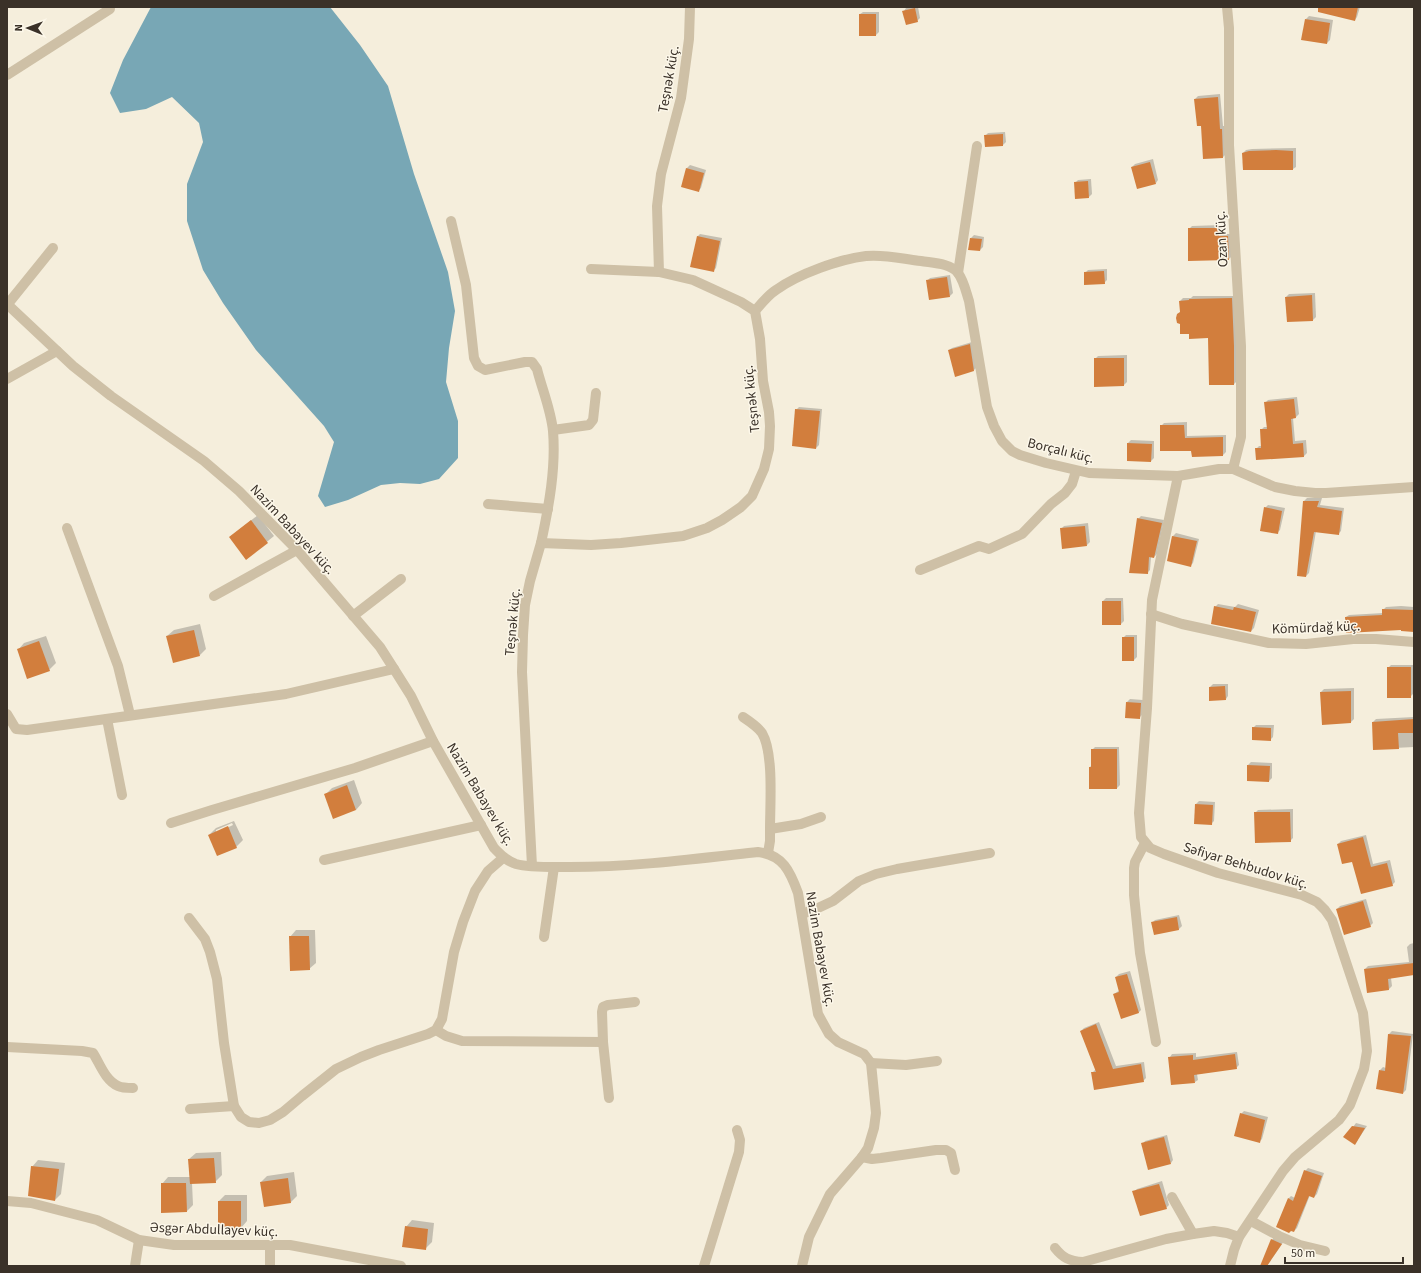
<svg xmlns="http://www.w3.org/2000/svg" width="1421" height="1273" viewBox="0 0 1421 1273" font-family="'Source Sans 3',sans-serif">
	<rect width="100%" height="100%" fill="#f5eedc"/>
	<!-- water -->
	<polygon fill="#78a7b5" points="151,7 330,7 360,45 388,86 414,174 448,272 455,311 449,348 446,382 458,421 458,458 439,479 420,484 400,483 381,485 348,500 325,507 318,496 334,442 324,426 256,350 223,303 203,270 187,221 187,184 203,142 199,123 172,97 146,109 120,113 110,93 123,60"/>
	<!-- shadow -->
	<g fill="#0003" fill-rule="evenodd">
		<polygon points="913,7 918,7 920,18 917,21 904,11 906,8"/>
		<polygon points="1278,7 1295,7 1294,8"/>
		<polygon points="1343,7 1360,7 1357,17 1355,20"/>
		<polygon points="863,12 879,12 879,32 876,35 860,14"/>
		<polygon points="1309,16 1333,20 1330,40 1327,43 1306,19"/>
		<polygon points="1220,94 1223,126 1225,126 1226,154 1223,157 1202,125 1195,99 1198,96"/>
		<polygon points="1005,132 1006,142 1003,145 985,136 988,133"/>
		<polygon points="1296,148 1296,167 1293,169 1243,153 1246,150 1252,149"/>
		<polygon points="1153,159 1158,180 1156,183 1132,167 1135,164"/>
		<polygon points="690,165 706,170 701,188 698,191 682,186 687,168"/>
		<polygon points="1091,179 1092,194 1089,197 1075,183 1078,180"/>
		<polygon points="1222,225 1222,234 1231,234 1232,256 1229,259 1189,229 1192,226"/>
		<polygon points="700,234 722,238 716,268 713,271 697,237"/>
		<polygon points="974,235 984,237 983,247 980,250 971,238"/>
		<polygon points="1107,269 1107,280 1104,283 1085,273 1088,270"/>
		<polygon points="950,275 953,293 950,296 927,281 930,278"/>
		<polygon points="1315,293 1316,317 1313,320 1286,297 1289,294"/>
		<polygon points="1193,296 1234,296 1237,343 1237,381 1234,384 1210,384 1209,337 1190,333 1181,324 1180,301 1183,298 1191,298"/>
		<polygon points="972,342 977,367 974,370 949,350 952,348"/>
		<polygon points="1127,355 1127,382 1124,385 1095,386 1095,359 1098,356"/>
		<polygon points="1297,397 1299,414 1296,417 1293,418 1295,441 1306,440 1307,453 1304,456 1257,459 1256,449 1259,446 1262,446 1261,430 1264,427 1268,427 1265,403 1268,400"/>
		<polygon points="799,407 822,409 819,445 816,448 796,410"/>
		<polygon points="1187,422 1187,436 1226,435 1226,452 1223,455 1192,450 1161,426 1164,423"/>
		<polygon points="1131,440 1154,441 1154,458 1151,461 1128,443"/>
		<polygon points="1307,498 1322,498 1320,505 1344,508 1341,531 1338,534 1316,531 1309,573 1306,576 1304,501"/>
		<polygon points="1268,505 1285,508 1280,530 1277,533 1265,508"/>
		<polygon points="258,515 274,536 246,559 230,537"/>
		<polygon points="1141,516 1164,520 1157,554 1154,557 1151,557 1150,570 1147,573 1138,519"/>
		<polygon points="1088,523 1090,542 1087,545 1061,529 1064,526"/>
		<polygon points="1176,533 1199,539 1193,563 1190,566 1168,560 1173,536"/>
		<polygon points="1106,598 1123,598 1124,621 1121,624 1103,601"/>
		<polygon points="1218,604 1235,607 1238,604 1259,610 1254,628 1251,631 1215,607"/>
		<polygon points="1401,606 1414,607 1414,631 1346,617 1349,615 1383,613 1383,610 1386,607"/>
		<polygon points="200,624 206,649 200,655 167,636 174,630"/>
		<polygon points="1126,635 1137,635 1137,657 1134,660 1123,638"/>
		<polygon points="46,636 56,663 49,670 18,650 24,643"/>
		<polygon points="1391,665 1413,665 1413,694 1410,697 1388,668"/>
		<polygon points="1213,684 1228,684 1228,696 1226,699 1210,687"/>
		<polygon points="1354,688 1354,719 1351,722 1321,692 1324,689"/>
		<polygon points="1130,699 1143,700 1142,715 1139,718 1127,702"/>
		<polygon points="1414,717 1414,747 1374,749 1373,722 1376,719"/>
		<polygon points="1256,725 1274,725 1273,737 1270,740 1253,728"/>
		<polygon points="1095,747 1119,747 1120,785 1117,788 1090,767 1092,765 1092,750"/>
		<polygon points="1251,762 1272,763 1272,778 1269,781 1248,765"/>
		<polygon points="354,780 362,803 356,810 326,794 332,788"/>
		<polygon points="1199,801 1215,802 1214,821 1211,824 1196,804"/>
		<polygon points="1293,809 1293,838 1290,841 1255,813 1258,810"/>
		<path d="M234,821L243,840L236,847L209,835L216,828ZM232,823L233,825L216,833V830Z"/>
		<polygon points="1366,835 1373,864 1390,860 1395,882 1392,885 1353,861 1338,844 1341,841"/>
		<polygon points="1366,899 1373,923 1370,926 1337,909 1340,906"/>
		<polygon points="1179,915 1182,926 1179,929 1155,934 1152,923 1155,920"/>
		<polygon points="296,930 315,930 316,963 309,969 290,937"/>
		<polygon points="1414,943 1414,974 1391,978 1392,986 1389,989 1368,992 1365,969 1368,966 1409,962 1407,947 1410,944"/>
		<polygon points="1130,971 1141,1010 1138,1013 1114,994 1120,990 1116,977 1119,974"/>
		<polygon points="1099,1022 1116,1066 1144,1062 1146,1078 1143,1081 1092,1073 1096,1069 1081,1031 1084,1028"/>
		<polygon points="1392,1031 1413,1034 1406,1090 1403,1093 1380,1070 1383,1067 1386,1068 1389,1034"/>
		<polygon points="1237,1052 1239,1065 1236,1068 1197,1074 1198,1080 1195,1082 1170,1057 1172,1054 1196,1053 1196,1057"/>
		<polygon points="1244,1111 1268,1117 1262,1139 1259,1142 1241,1114"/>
		<polygon points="1356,1123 1367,1126 1355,1144 1353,1127"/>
		<polygon points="1167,1135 1173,1160 1171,1163 1143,1144 1145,1141"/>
		<polygon points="221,1152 222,1175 215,1182 192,1183 193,1205 187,1211 162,1184 168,1177 190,1177 189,1159 196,1153"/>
		<polygon points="38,1160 65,1163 61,1194 55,1200 32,1167"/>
		<polygon points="1308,1168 1324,1173 1317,1194 1314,1197 1310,1195 1297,1228 1294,1231 1288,1199 1291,1196 1295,1198 1305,1171"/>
		<polygon points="294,1172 297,1196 291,1202 261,1182 267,1176"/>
		<polygon points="1162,1181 1169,1205 1166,1208 1134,1192 1137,1189"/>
		<polygon points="225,1195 247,1195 247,1221 241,1228 219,1201"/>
		<polygon points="412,1220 434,1223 432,1242 425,1249 406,1227"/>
		<polygon points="1274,1237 1284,1241 1267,1266 1261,1266 1272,1240"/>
	</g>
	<!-- building -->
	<g fill="#d27e3d">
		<polygon points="1318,7 1358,7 1355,21 1318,12"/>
		<polygon points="915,8 918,22 906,25 902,11"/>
		<rect x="859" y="14" width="17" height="22"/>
		<polygon points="1305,19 1330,23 1327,44 1301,40"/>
		<polygon points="1218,97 1220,129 1222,129 1223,158 1203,159 1201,126 1197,126 1194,99"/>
		<polygon points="1003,134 1003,146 985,147 984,135"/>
		<polygon points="1276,150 1293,151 1293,170 1243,170 1242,153 1249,151"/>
		<polygon points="1150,162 1156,184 1137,189 1131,167"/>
		<polygon points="686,168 704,173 699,192 681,187"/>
		<polygon points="1088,181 1089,198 1075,199 1074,182"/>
		<polygon points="1188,228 1219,228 1219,236 1228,236 1229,260 1188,261"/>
		<polygon points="697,236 720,241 714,272 690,267"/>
		<polygon points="970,238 982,239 980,251 968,250"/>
		<polygon points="1104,271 1105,284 1084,285 1084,272"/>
		<polygon points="947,277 950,297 929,300 926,280"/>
		<polygon points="1312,295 1313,321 1287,322 1285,297"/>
		<polygon points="1232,298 1234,346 1234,385 1209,385 1208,338 1189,339 1189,334 1180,334 1180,324 1177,323 1176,318 1177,314 1180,312 1179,301 1189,300 1189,299"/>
		<polygon points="970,344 974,371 955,377 948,350"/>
		<polygon points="1094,358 1124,358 1124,386 1094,387"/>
		<polygon points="1294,399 1296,418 1291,419 1293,444 1303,443 1304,457 1256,460 1255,448 1261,448 1260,429 1267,429 1264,402"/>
		<polygon points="795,409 820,411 816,449 792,446"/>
		<polygon points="1160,425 1184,425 1185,438 1223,437 1223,456 1192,457 1191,451 1160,451"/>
		<polygon points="1127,443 1152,444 1151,462 1127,461"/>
		<polygon points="1303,501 1319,501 1317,507 1342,511 1339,535 1314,532 1306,577 1297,576"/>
		<polygon points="1264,507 1282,511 1278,534 1260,531"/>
		<polygon points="1137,518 1162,523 1154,558 1149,557 1148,574 1129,573"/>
		<polygon points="251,520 268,543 246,560 229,537"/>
		<polygon points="1085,526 1087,546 1062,549 1060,528"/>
		<polygon points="1172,536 1197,541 1191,567 1167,561"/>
		<rect x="1102" y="601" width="19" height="24"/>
		<polygon points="1214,606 1233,610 1234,607 1256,612 1251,632 1211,624"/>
		<polygon points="1382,609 1414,610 1414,632 1401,631 1401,630 1346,633 1345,617 1382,615"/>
		<polygon points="194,630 200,656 173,663 166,636"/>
		<rect x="1122" y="637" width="12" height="24"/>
		<polygon points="39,641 50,671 27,679 17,649"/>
		<rect x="1387" y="667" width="24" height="31"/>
		<polygon points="1225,686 1226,700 1209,701 1209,687"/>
		<polygon points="1351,691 1351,723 1322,725 1320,692"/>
		<polygon points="1126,702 1141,703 1140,719 1125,718"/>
		<polygon points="1414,719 1414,733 1398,733 1399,749 1373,750 1372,722"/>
		<polygon points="1252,727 1271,728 1271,741 1252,740"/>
		<polygon points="1091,749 1117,749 1117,789 1089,789 1089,767 1091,767"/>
		<polygon points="1247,765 1270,766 1269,782 1247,781"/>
		<polygon points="347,785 356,810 333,819 324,794"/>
		<polygon points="1195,804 1213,805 1212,825 1194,824"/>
		<polygon points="1254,812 1290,812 1291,842 1255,843"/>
		<polygon points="228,826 237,848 217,856 208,835"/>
		<polygon points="1363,837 1371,867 1387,863 1393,886 1361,894 1352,862 1342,864 1337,844"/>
		<polygon points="1363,901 1371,927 1344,935 1336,909"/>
		<polygon points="1177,917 1179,930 1154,935 1151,922"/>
		<polygon points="289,936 309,936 310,970 290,971"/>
		<polygon points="1414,963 1414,975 1388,979 1389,990 1367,993 1364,969"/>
		<polygon points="1127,974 1139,1013 1121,1019 1113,994 1119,992 1115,977"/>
		<polygon points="1096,1024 1113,1069 1141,1064 1144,1082 1094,1090 1091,1072 1096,1072 1080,1031"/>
		<polygon points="1388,1034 1411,1036 1403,1094 1376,1089 1379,1070 1385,1071"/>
		<polygon points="1235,1054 1237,1069 1194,1075 1195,1083 1171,1085 1168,1057 1193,1055 1193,1060"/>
		<polygon points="1240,1113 1265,1120 1260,1143 1234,1136"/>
		<polygon points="1352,1126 1365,1128 1355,1145 1343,1137"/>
		<polygon points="1164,1137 1171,1164 1148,1170 1141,1143"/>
		<polygon points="214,1158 216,1183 190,1184 188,1159"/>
		<polygon points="31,1166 59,1169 55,1201 28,1196"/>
		<polygon points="1304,1170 1322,1176 1314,1198 1309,1196 1294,1232 1291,1231 1289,1233 1276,1227 1288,1198 1293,1201"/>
		<polygon points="288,1178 291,1203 264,1207 260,1182"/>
		<polygon points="161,1183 186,1183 187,1212 161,1213"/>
		<polygon points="1159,1184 1167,1209 1140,1216 1132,1191"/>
		<rect x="218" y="1201" width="23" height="28"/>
		<polygon points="405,1226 428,1229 426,1250 402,1247"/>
		<polygon points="1271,1239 1282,1244 1267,1266 1260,1266"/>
	</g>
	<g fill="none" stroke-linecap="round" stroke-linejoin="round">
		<!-- minor -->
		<g stroke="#cec0a6" stroke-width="10">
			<polyline points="1227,7 1229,28 1229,145 1241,346 1241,437 1233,469"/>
			<polyline points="7,75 110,9"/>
			<path d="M451,221L466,285L474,358L478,366L485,370L525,362H532L537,369C542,389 551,410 553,431C556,468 549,506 541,543"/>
			<polyline points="591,269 659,272"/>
			<polyline points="958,273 977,146"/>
			<path d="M7,304L73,366L111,396L204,461L239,491L297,550L380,647L394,669L411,696L433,741L494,848C500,854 506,861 516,864C531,868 554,867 570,867C633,867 695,859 758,852C783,855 790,871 798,893L818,1014L829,1034L838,1042L864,1054L871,1063L876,1113L874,1128L868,1148L862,1157L830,1194L809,1237L802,1266"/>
			<polyline points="7,305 53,248"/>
			<path d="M755,311C761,304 768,295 776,290C798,274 840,259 866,256C885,254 903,259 921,261C932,263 950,263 958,273C964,281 966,292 969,301L987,407L994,426L1002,441L1012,451L1020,455L1046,463L1089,473L1178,476L1219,469H1233L1275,487L1295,491L1315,493H1326L1414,487"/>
			<polyline points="7,379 57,351"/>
			<polyline points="553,430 589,425 593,420 596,393"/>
			<polyline points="1178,476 1152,600 1147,708 1139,813 1141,837 1150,848 1164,854 1218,873 1302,895 1317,902 1325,910 1332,920 1363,1013 1367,1051 1364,1069 1350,1105 1339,1120 1295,1157 1283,1171 1239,1237 1234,1250 1230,1266"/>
			<polyline points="488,504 548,509"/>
			<polyline points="67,528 118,666 130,715"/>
			<polyline points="920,570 979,546 989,549 1022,534 1051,504 1065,493 1072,484 1076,471"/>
			<polyline points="214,596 297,550"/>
			<polyline points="1151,614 1182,624 1269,643 1306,644 1353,639 1376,639 1414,642"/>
			<polyline points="353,616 401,579"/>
			<polyline points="7,714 16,729 27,730 286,694 394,669"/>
			<path d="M743,717C749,721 758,727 762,733C774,753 770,805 770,829V841L768,853"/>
			<polyline points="107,719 122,795"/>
			<polyline points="171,823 212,810 355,768 433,741"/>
			<polyline points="770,829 801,824 821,817"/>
			<polyline points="1145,843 1135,862 1134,868 1134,895 1140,953 1156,1042"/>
			<polyline points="324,860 481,825"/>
			<polyline points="532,866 522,672 523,635 525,605 530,581 541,543 591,545 621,543 683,536 707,528 722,520 741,507 752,496 764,469 769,449 770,426 769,412 763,381 760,339 755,311 741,302 693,280 659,272 657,206 661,174 681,98 689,39 690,7"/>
			<polyline points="802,914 818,908 833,901 859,881 876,874 897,869 990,853"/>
			<polyline points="189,918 205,939 210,952 217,979 224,1043 234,1106 241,1117 249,1122 259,1123 270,1120 283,1112 302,1096 336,1069 361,1057 379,1050 428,1034 436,1030 442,1019 454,952 463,922 475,891 488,871 503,858"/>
			<polyline points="544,937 554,867"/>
			<polyline points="436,1030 446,1036 462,1041 603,1042"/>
			<path d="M7,1047L82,1051L93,1053C100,1064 105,1080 118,1086C122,1088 128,1088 133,1088"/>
			<polyline points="871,1063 906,1065 937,1061"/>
			<polyline points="609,1098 603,1042 602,1012 603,1007 608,1005 635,1002"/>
			<polyline points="190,1109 234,1106"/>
			<polyline points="862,1157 872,1159 881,1158 936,1150 946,1150 951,1153 955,1170"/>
			<polyline points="1172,1197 1193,1234"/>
			<polyline points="7,1201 31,1203 97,1220 139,1240 174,1245 290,1245 401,1266"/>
			<polyline points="1251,1221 1279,1236 1300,1245 1325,1251"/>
			<path d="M1055,1248C1063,1258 1069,1261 1083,1262L1166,1239L1193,1234L1214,1231L1227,1233L1239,1237"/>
			<polyline points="135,1266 139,1240"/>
			<polyline points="270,1266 270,1245"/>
			<polyline points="704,1266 739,1152 740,1140 737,1130"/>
		</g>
	</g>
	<g text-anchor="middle" stroke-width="3" stroke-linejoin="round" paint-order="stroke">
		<!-- street labels -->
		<g font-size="14" fill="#3a3128" stroke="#fcf7e9">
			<text transform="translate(668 79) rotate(-80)" y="5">Teşnək küç.</text>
			<text transform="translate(1221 239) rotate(-93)" y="5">Ozan küç.</text>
			<text transform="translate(751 399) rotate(-96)" y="5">Teşnək küç.</text>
			<text transform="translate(1061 450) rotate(14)" y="5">Borçalı küç.</text>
			<text transform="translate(293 529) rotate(47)" y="5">Nazim Babayev küç.</text>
			<text transform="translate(512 622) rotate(-85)" y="5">Teşnək küç.</text>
			<text transform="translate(1316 627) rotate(-2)" y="5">Kömürdağ küç.</text>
			<text transform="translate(481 794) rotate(59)" y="5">Nazim Babayev küç.</text>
			<text transform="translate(1246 865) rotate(17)" y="5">Səfiyar Behbudov küç.</text>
			<text transform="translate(821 949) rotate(80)" y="5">Nazim Babayev küç.</text>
			<text transform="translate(214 1229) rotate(2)" y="5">Əsgər Abdullayev küç.</text>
		</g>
	</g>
	<!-- border -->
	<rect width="1421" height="1273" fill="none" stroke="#3a3128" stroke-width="16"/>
	<!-- north arrow -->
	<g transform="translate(28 28) rotate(271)" stroke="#fcf7e9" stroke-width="3" paint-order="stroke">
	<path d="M0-3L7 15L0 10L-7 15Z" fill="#3a3128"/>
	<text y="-6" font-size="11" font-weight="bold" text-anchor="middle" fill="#3a3128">N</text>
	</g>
	<!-- scale -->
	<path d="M1285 1257v6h118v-6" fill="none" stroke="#3a3128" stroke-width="2"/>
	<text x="1291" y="1257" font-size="12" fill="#3a3128" stroke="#fcf7e9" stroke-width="3" paint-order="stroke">50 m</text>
</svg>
